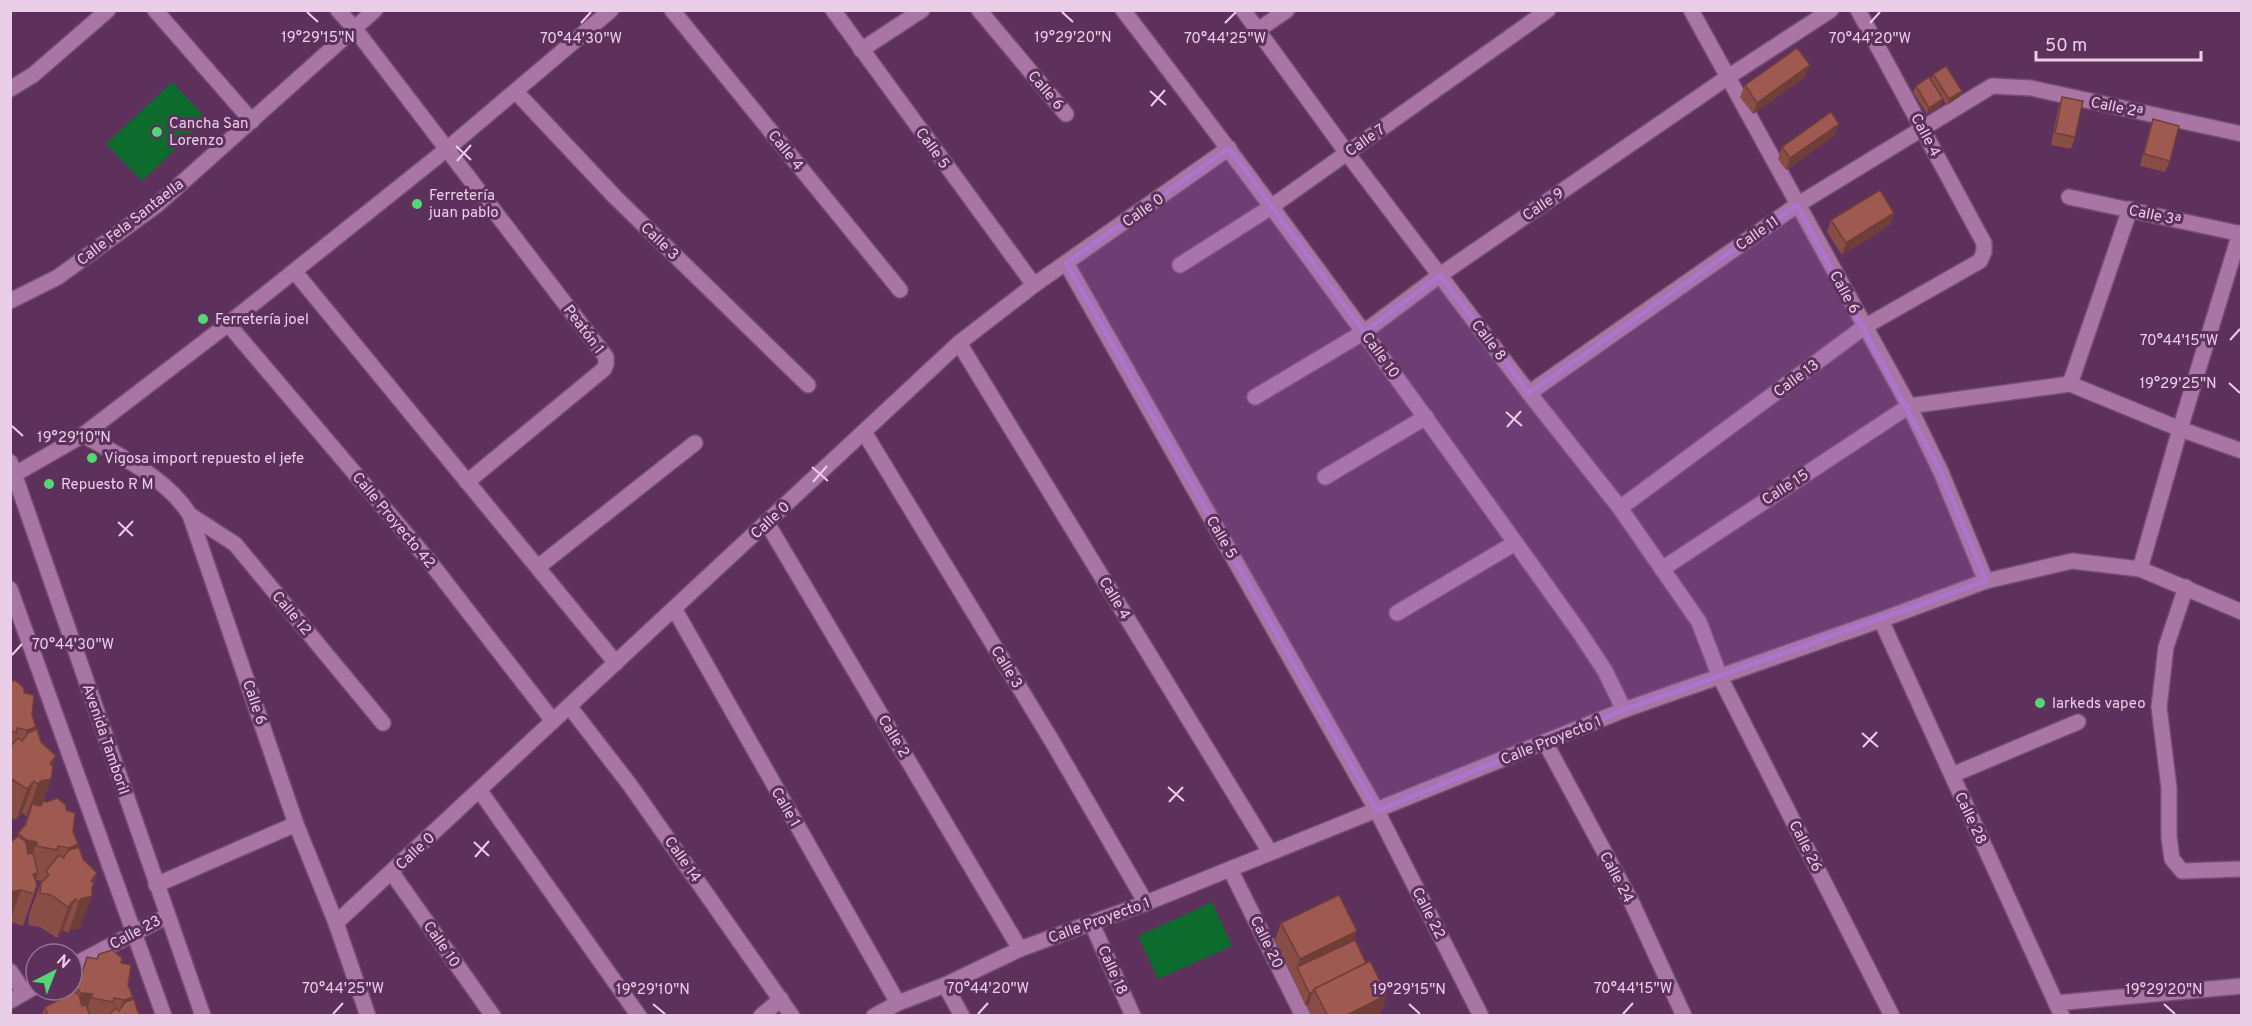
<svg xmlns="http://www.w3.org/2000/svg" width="2252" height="1026" viewBox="0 0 2252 1026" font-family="Overpass,sans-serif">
	<rect width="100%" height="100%" fill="#5e305c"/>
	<!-- green -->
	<g fill="#0d6b2d">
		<polygon points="172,82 207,119 142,181 106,144"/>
		<polygon points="1212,902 1232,946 1158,979 1138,936"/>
	</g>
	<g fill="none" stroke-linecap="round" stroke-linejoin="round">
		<!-- minor casing -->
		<g stroke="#744d73" stroke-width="18">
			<g id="minor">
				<polyline points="155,10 252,121"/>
				<polyline points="338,10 355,29 606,357 606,364 604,369 467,482"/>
				<polyline points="672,10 900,290"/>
				<polyline points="833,10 1034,285"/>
				<polyline points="979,10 1066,114"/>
				<path d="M1123,10C1280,214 1430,423 1580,633L1605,671L1624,710"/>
				<polyline points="1243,10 1347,153 1529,393 1620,508 1699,622 1720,677 1892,1016"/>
				<polyline points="1691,10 1909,406 1941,472 1986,581"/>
				<polyline points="1258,30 1287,10"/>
				<polyline points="861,50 922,10"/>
				<polyline points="10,89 33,75 108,10"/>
				<polyline points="517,93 615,197 808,385"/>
				<polyline points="2069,197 2242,234"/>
				<polyline points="1066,263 1377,811 1481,1016"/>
				<polyline points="1180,265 1271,207 1548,10"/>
				<polyline points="295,272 616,663"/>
				<polyline points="10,301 58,277 157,205 375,10"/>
				<polyline points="228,324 430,562 553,721"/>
				<polyline points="959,343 1270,852"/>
				<polyline points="2070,384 2130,209"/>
				<polyline points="1529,393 1797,205 1992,86 2031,88 2242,134"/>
				<polyline points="1255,397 1364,332 1440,275 1728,77 1831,10"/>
				<polyline points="864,432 1052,741 1146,903"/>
				<path d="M83,435C121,457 166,477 190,515L296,824L336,923L368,1016"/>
				<polyline points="1325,477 1426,417"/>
				<polyline points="1620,508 1864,327 1980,261 1984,252 1984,243 1858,10"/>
				<polyline points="190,515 235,544 383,723"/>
				<polyline points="767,523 1020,949"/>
				<polyline points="538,567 695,443"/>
				<polyline points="1662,569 1909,406 2070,384 2180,429 2242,451"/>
				<polyline points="2140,569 2180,429 2240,233"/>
				<polyline points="2186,587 2166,647 2159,707 2169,788 2169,837 2172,859 2182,871 2242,869"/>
				<polyline points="675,610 898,1003"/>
				<polyline points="1397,613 1515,543"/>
				<polyline points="1881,620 2062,1016"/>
				<polyline points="569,706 630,785 792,1016"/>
				<polyline points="1545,742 1632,903 1684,1016"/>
				<polyline points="1952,775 2078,722"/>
				<polyline points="480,791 639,1016"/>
				<polyline points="1230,869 1303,1016"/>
				<polyline points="392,873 493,1016"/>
				<polyline points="156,885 296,824"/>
				<polyline points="336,923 959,343 1034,285 1229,148"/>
				<polyline points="1092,924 1133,1016"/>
				<polyline points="72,966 167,916"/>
				<polyline points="10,971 24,992"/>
				<polyline points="945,985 962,1016"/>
				<polyline points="10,1001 36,986"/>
				<polyline points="2056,1003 2242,986"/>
				<polyline points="761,1016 781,999"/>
				<polyline points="874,1016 898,1003 945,985 1020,949 1146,903 1624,710 1881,620 1986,581 2072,561 2140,569 2242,612"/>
			</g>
		</g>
		<!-- secondary casing -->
		<g stroke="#744d73" stroke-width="18">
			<g id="secondary">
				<polyline points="10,462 203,1016"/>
				<polyline points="10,477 83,435 228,324 447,149 611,10"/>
				<polyline points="10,589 164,1016"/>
			</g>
		</g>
		<!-- minor -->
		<use href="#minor" stroke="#a875a5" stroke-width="15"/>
		<!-- secondary -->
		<use href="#secondary" stroke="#a875a5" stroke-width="15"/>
	</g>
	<!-- wall -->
	<g fill="#884d45">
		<polygon points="1933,74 1962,91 1959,97 1947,105 1931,80"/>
		<polygon points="1805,77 1753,114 1740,97 1745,85"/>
		<polygon points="1916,86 1941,105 1927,114 1913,92"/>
		<polygon points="2062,97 2075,137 2071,149 2051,145 2058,109"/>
		<polygon points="2153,119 2170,161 2165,172 2140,166 2149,131"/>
		<polygon points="1835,135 1786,170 1778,159 1782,147"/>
		<polygon points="1894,213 1890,225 1842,255 1827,232 1831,220"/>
		<polygon points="10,682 24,693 32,715 35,730 41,742 56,756 52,766 51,779 41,806 66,810 78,844 76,848 93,884 80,928 70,930 68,933 63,930 57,938 40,927 28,925 29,914 41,883 42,881 36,880 34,894 23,926 10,922 10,843 17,837 18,833 24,826 28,814 26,816 22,813 16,820 10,817"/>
		<polygon points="1281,923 1353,941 1381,1012 1373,1016 1313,1016 1308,1006 1309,1003 1305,1005 1293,978 1293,976 1275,940"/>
		<polygon points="87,957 121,963 132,1000 138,1012 142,1016 41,1016 45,1007 63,998 72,990 74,985 79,979"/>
	</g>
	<!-- shaded-wall -->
	<g fill="#6f3e38">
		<polygon points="1810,65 1805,77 1753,114 1757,103"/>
		<polygon points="1962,91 1959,97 1947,105 1949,99"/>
		<polygon points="1943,99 1941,105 1927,114 1929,108"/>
		<polygon points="1839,124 1835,135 1786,170 1790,158"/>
		<polygon points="1894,213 1890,225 1842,255 1846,243"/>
		<polygon points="36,727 25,759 16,762 27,730"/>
		<polygon points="56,756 47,779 51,779 39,810 32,804 28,814 26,816 38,784 50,763"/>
		<polygon points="34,781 22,813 16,820 27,789"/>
		<polygon points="26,840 37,842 25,873 14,872"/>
		<polygon points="78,844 66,876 57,879 69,848"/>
		<polygon points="38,873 31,893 33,874"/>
		<polygon points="97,873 90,897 92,896 80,928 70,930 68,933 79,902 91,881"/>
		<polygon points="21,890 10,920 10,892"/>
		<polygon points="75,899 63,930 57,938 68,907"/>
		<polygon points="1357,931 1351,948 1297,967 1300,959"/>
		<polygon points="1313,992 1309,1003 1305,1005 1309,993"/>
		<polygon points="81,993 92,994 85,1016 73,1016"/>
		<polygon points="1387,995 1381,1012 1373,1016 1345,1016"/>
		<polygon points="133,997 127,1016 118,1016 124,1000"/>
	</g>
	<!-- building -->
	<g fill="#9e5950" stroke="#6f3e38" stroke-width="1.5">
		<polygon points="1797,48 1810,65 1757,103 1745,85"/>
		<polygon points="1946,66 1962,91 1949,99 1933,74"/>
		<polygon points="1929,77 1943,99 1929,108 1916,86"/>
		<polygon points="2062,97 2083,101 2075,137 2055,133"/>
		<polygon points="1831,112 1839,124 1790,158 1782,147"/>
		<polygon points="2153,119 2179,126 2170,161 2144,154"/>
		<polygon points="1880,190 1894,213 1846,243 1831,220"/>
		<polygon points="15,680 24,688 24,693 34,695 32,715 36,727 27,730 17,728 16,733 10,731 10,682"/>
		<polygon points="37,729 41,742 56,756 50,763 53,767 51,779 41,781 38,784 34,781 27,789 10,778 10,747 18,738 22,741 28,733"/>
		<polygon points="57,798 66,805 66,810 75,813 73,832 78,844 69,848 58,846 57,850 37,846 37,842 26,840 18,833 26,824 32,804 41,806 43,801 47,802"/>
		<polygon points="18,836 26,842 28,854 33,853 38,873 33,874 37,885 34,894 21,890 10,892 10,843"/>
		<polygon points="79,847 83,859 97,873 91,881 94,884 92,887 92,896 81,899 79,902 75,899 68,907 51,895 40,893 41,883 49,875 46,871 59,855 63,858 69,850"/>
		<polygon points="1339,895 1357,931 1300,959 1281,923"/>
		<polygon points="1355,940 1366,963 1314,989 1313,992 1309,993 1297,967"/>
		<polygon points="112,950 122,958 121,963 131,965 128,985 133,997 124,1000 114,998 113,1002 92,998 92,994 81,993 74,985 81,976 87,957 97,959 99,954"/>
		<polygon points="1370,961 1387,995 1345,1016 1328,1016 1314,989"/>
		<polygon points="70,990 72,990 79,995 82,1006 86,1005 90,1016 48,1016 45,1007 63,998"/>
		<polygon points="134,999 138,1012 142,1016 109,1016 115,1008 119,1011 125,1002"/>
	</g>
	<!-- marked area -->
	<path fill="#ad75d1" fill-opacity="0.2" stroke="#ad75d1" stroke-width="4.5" stroke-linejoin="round" d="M1229,148L1364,332L1440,275L1529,393L1797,205L1941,472L1986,581L1624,710L1377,811L1066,263Z"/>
	<!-- ticks -->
	<path fill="none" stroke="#eacee8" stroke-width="2" d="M307,12L318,22M1062,12L1073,22M581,23L591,12M1225,23L1236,12M1870,23L1880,12M1150,91L1166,105M1151,106L1165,90M456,146L471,160M457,161L471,145M2230,340L2240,329M2229,383L2240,393M1506,412L1522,426M12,426L23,436M1507,427L1521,411M812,467L828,481M813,482L827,466M118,522L133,536M119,536L133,521M12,655L22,644M1862,733L1878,747M1863,747L1877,732M1168,787L1184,801M1169,802L1183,787M474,842L489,856M475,857L489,841M653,1004L665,1014M1409,1004L1420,1014M2164,1004L2175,1014M333,1014L343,1003M978,1014L988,1003M1623,1014L1633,1003"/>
	<!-- markers -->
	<g fill="#53d673" stroke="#5e305c" stroke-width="2">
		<circle cx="157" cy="132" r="6"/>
		<circle cx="417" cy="204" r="6"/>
		<circle cx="203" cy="319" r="6"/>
		<circle cx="92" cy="458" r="6"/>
		<circle cx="49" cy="484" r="6"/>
		<circle cx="2040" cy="703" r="6"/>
	</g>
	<g text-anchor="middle" stroke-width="6" stroke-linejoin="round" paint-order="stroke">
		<!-- street labels -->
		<g font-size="15" fill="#eacee8" stroke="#5e305c">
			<text transform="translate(1046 90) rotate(49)" y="5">Calle 6</text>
			<text transform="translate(2117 107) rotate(12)" y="5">Calle 2ª</text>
			<text transform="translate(1926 135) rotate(62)" y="5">Calle 4</text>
			<text transform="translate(1365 140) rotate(-35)" y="5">Calle 7</text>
			<text transform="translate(933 148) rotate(54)" y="5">Calle 5</text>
			<text transform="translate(786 150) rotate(51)" y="5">Calle 4</text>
			<text transform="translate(1543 204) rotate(-34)" y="5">Calle 9</text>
			<text transform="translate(1143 210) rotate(-35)" y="5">Calle 0</text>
			<text transform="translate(2155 215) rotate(12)" y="5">Calle 3ª</text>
			<text transform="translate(130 222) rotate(-38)" y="5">Calle Fela Santaella</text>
			<text transform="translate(1757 233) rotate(-35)" y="5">Calle 11</text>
			<text transform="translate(660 241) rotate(44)" y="5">Calle 3</text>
			<text transform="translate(1845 292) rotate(61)" y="5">Calle 6</text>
			<text transform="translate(584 329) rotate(53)" y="5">Peatón 1</text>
			<text transform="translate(1489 340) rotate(53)" y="5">Calle 8</text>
			<text transform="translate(1381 355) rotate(54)" y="5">Calle 10</text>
			<text transform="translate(1796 378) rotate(-37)" y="5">Calle 13</text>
			<text transform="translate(1785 487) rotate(-33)" y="5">Calle 15</text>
			<text transform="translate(394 520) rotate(50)" y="5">Calle Proyecto 42</text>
			<text transform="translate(770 520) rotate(-43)" y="5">Calle 0</text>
			<text transform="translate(1222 537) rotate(60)" y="5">Calle 5</text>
			<text transform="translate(1115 598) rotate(59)" y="5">Calle 4</text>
			<text transform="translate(292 613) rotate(50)" y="5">Calle 12</text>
			<text transform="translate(1007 667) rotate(59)" y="5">Calle 3</text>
			<text transform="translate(255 702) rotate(71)" y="5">Calle 6</text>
			<text transform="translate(894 736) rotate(59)" y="5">Calle 2</text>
			<text transform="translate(106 739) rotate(71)" y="5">Avenida Tamboril</text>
			<text transform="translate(1551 740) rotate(-22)" y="5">Calle Proyecto 1</text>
			<text transform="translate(786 807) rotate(60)" y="5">Calle 1</text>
			<text transform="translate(1971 818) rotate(65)" y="5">Calle 28</text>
			<text transform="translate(1806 846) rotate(63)" y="5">Calle 26</text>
			<text transform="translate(415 851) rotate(-43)" y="5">Calle 0</text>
			<text transform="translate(683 859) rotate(55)" y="5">Calle 14</text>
			<text transform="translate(1617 877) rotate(62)" y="5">Calle 24</text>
			<text transform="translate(1429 913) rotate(63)" y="5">Calle 22</text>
			<text transform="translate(1099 920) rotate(-20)" y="5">Calle Proyecto 1</text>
			<text transform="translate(135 932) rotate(-28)" y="5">Calle 23</text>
			<text transform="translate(1267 942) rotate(64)" y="5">Calle 20</text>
			<text transform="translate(442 944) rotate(55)" y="5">Calle 10</text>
			<text transform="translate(1113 970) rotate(66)" y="5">Calle 18</text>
		</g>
		<!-- poi labels -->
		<g font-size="15" fill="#eacee8" stroke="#5e305c" text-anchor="start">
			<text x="169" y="128">Cancha San<tspan x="169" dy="17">Lorenzo</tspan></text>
			<text x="429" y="200">Ferretería<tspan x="429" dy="17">juan pablo</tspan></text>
			<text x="215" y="324">Ferretería joel</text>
			<text x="104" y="463">Vigosa import repuesto el jefe</text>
			<text x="61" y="489">Repuesto R M</text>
			<text x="2052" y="708">larkeds vapeo</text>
		</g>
	</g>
	<g font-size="15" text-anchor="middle" fill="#eacee8" stroke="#5e305c" stroke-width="6" stroke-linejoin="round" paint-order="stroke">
		<text x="318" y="42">19°29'15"N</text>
		<text x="1073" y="42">19°29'20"N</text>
		<text x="581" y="43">70°44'30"W</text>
		<text x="1225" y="43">70°44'25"W</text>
		<text x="1870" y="43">70°44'20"W</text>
		<text x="2179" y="345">70°44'15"W</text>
		<text x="2178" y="388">19°29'25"N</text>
		<text x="74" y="442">19°29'10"N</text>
		<text x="73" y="649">70°44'30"W</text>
		<text x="343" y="993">70°44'25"W</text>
		<text x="988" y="993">70°44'20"W</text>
		<text x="1633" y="993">70°44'15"W</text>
		<text x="653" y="994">19°29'10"N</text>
		<text x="1409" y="994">19°29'15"N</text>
		<text x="2164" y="994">19°29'20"N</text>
	</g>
	<!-- border -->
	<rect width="2252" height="1026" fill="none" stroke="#eacee8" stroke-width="24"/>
	<!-- north arrow -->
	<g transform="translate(54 972) rotate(42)"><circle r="28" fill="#5e305c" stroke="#966f94" stroke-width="1.5"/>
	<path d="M0-4.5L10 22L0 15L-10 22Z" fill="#53d673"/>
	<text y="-9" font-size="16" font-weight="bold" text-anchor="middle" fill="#eacee8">N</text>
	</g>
	<!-- scale -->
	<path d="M2036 51v9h165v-9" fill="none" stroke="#eacee8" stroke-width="3"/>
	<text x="2045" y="51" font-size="18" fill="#eacee8" stroke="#5e305c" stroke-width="4.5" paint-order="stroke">50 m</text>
</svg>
